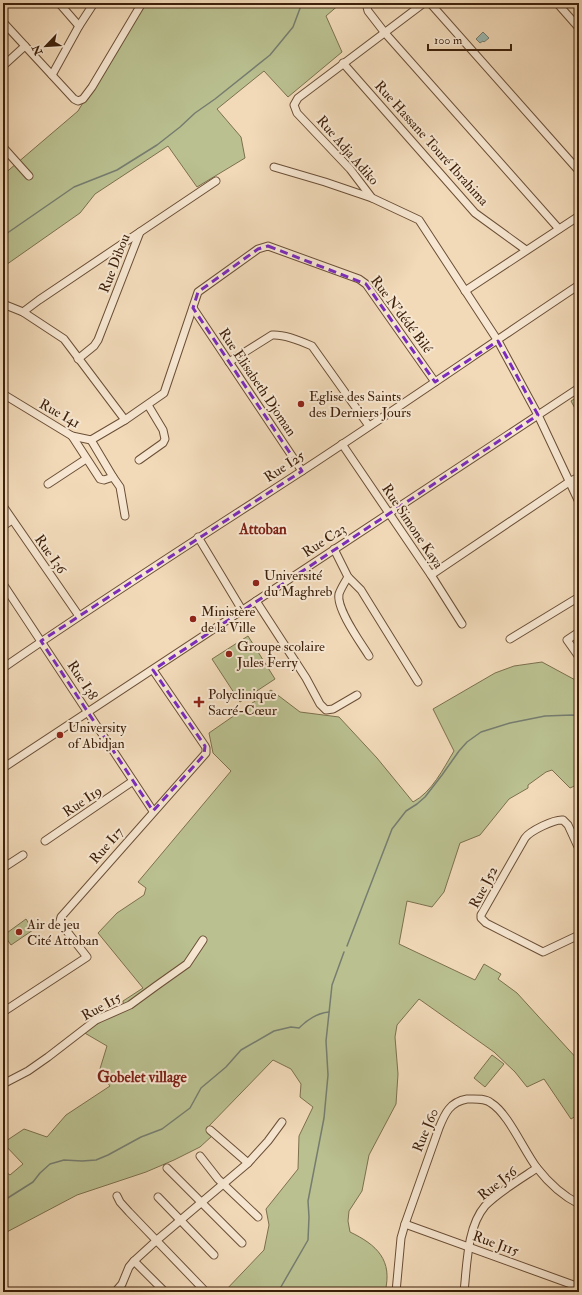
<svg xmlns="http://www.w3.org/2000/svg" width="582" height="1295" viewBox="0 0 582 1295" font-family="'IM FELL Double Pica',serif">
	<rect width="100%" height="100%" fill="#f2dab9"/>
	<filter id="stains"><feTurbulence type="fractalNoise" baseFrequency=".005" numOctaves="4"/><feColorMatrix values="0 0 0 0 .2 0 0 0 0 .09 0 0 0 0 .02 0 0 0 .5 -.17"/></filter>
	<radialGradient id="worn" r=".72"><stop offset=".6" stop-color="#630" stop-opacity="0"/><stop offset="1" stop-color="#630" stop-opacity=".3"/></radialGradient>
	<!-- green -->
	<g fill="#bac090" stroke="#7c704e">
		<polygon points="143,3 341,3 326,16 342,52 288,97 264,71 217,109 241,137 245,158 197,187 168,146 95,194 80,213 3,267 3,175 78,111"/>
		<polygon points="579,396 579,416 571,401"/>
		<polygon points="248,636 275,679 240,702 212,659"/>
		<path d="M542,662L579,682V784L570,788L552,770L546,772L528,785V788L509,799L480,835L460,843L444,892L432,907L407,901L399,944L475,980L484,964L501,974L498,979L517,993L579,1061V1114L571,1119L544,1079L527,1087L515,1072L494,1052L419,999L397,1025L395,1037L398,1074L396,1104L369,1155L362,1191L349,1211L348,1221L350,1232C377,1245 393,1260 385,1292H224L264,1250L269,1225L266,1209L298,1169L299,1136L313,1107L300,1097L301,1084L291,1069L273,1060L207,1128L212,1136L200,1147L174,1160L146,1172L77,1195L3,1234V1170L10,1175L23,1164L3,1143L24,1129L47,1137L66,1115L110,1086L99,1072L107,1046L83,1032L124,1009L123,1001L143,988L98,933L117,913L144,895L146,888L138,882L231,771L213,753L209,733L271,690L300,712L339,717L377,758L413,802C432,792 443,769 454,751L433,709L495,673L514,666Z"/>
		<polygon points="26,919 33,930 11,945 4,935"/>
		<polygon points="492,1055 504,1064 485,1087 474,1078"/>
	</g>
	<!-- water -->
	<polygon fill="#9cbab4" stroke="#767d70" points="483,32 489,38 484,42 483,41 480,43 476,39"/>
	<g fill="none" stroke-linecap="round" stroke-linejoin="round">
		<!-- stream -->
		<g stroke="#767d70" stroke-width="1.5">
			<polyline points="3,236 74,187 117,170 157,145 180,127 195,113 215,99 270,55 293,27 302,3"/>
			<polyline points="347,946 392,829 406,811 417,804 425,797 442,775 459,751 467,742 481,732 510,723 545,716 572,715 579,716"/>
			<path d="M3,1201L33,1182L40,1173L50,1164L64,1160L82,1161L96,1160L108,1155L141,1137L162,1129L190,1108L201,1088L226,1067L241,1050L274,1031L291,1027L299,1028C308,1019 317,1013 329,1012"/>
			<polyline points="278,1292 308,1240 309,1217 308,1201 324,1118 328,1075 326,1041 332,985 344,952"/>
		</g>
		<!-- minor casing -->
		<g stroke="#6b4f36" stroke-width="9">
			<g id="minor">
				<polyline points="59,3 79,26"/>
				<polyline points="366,3 368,11 385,33 559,229"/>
				<polyline points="424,3 298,98 294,105 297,113 350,169 372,198 419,220 498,341 538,415 579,502"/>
				<polyline points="430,3 579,171"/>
				<polyline points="557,3 579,28"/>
				<polyline points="3,22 74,99 78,101 83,99 92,87 142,3"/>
				<polyline points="343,63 475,213 526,250"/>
				<polyline points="3,66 25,46"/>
				<polyline points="52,75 79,26 94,3"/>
				<polyline points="3,147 29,176"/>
				<polyline points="274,167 325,182 372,198"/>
				<polyline points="465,291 579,216"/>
				<polyline points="3,304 23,312 64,339 125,420"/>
				<polyline points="193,308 302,471"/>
				<polyline points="23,312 39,300 140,232"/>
				<polyline points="78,359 94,346 98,340 140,232 216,181"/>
				<path d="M229,362L272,335C284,334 301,341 312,346L369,426"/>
				<polyline points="3,394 72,436 91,440 125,420 164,393 198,292 258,249 268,246 359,279 366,284 435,382"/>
				<polyline points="72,436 100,479 104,480 113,477"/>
				<polyline points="91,440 113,477 120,487 125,516"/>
				<polyline points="342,444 431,575 462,624"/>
				<polyline points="139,460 163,443 165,439 163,430 148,405"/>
				<polyline points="48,484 86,459"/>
				<polyline points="3,506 79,616"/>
				<polyline points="3,526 12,520"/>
				<polyline points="198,537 242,610"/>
				<polyline points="334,549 348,577 361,590 418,682"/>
				<polyline points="431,575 569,482 579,477"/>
				<path d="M348,577C345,582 341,588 339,594C336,609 361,643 369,656"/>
				<polyline points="3,584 153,811"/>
				<polyline points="256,601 306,678 320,704 326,710 333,709 357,695"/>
				<polyline points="579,632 567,640 579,657"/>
				<polyline points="510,639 579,597"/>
				<path d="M3,668C101,600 202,536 302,471C395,410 486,347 579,285"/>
				<polyline points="3,768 579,388"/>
				<polyline points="45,841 133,781"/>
				<path d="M579,849L568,825L563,820C554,819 530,831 525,838L481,915V918L486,923L543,952L579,935"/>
				<polyline points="3,868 23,855"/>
				<polyline points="3,1012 87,957 62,925 60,921 61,917 206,753 206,748 205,746 153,670"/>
				<polyline points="3,1084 28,1071 48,1057 96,1020 130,1005 156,986 187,964 203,940"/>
				<polyline points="210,1130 248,1163"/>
				<polyline points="200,1156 218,1179 258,1217"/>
				<polyline points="167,1168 242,1243"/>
				<polyline points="117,1196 120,1202 129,1212 206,1292"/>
				<polyline points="158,1197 214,1255"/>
				<polyline points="405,1224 579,1287"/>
				<polyline points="134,1261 165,1292"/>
				<polyline points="115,1292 122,1284 129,1267 134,1261 157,1240 248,1163 268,1141 282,1122"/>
				<path d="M396,1292L401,1238L405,1224L439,1128C445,1113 450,1102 467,1099C475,1099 485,1098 491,1103C508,1113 524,1151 537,1168C548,1182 563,1196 579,1204"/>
				<path d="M464,1292C467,1265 467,1227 485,1206C497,1193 522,1178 537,1168"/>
			</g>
		</g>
		<!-- minor -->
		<use href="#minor" stroke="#f7e7d2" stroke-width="7"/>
	</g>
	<!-- marked area -->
	<path fill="none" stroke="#7b2cbf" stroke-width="3" stroke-dasharray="8 5" stroke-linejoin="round" d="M268,246L366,284L435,382L498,341L538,415L153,670L205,746L204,755L153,811L41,641L302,471L193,308L198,292L258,249Z"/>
	<!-- markers -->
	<g fill="#8f2418" stroke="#f7e7d2" stroke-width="1.5">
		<circle cx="301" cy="404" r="4"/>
		<circle cx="256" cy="583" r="4"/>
		<circle cx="193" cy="619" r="4"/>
		<circle cx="229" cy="654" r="4"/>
		<path d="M197 696h4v4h4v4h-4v4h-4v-4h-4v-4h4z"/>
		<circle cx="60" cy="735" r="4"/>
		<circle cx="19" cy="932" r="4"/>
	</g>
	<g text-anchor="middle" stroke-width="4" stroke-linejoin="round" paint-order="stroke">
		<!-- street labels -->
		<g font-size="14" fill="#3e210b" stroke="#f7e7d2">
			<text transform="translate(432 143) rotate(48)" y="5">Rue Hassane Touré Ibrahima</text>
			<text transform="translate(348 150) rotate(49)" y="5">Rue Adja Adiko</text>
			<text transform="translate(114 263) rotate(-69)" y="5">Rue Dibou</text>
			<text transform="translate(402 314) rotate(53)" y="5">Rue N'dédé Bilé</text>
			<text transform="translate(258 382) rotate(56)" y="5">Rue Elisabeth Djoman</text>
			<text transform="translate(60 413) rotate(29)" y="5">Rue I41</text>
			<text transform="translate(284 466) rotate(-33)" y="5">Rue I25</text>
			<text transform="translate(413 526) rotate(56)" y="5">Rue Simone Kaya</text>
			<text transform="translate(324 540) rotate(-33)" y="5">Rue C23</text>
			<text transform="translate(51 554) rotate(55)" y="5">Rue I36</text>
			<text transform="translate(83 680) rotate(57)" y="5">Rue I38</text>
			<text transform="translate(82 801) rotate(-34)" y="5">Rue I19</text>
			<text transform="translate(106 845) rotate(-49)" y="5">Rue I17</text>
			<text transform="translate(483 887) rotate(-62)" y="5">Rue J52</text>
			<text transform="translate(101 1006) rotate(-29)" y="5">Rue I15</text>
			<text transform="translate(425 1130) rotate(-67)" y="5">Rue J60</text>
			<text transform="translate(497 1183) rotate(-38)" y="5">Rue J56</text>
			<text transform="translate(496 1243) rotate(20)" y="5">Rue J115</text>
		</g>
		<!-- poi labels -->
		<g font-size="14" fill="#3e210b" stroke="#f7e7d2" text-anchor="start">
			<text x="309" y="401">Eglise des Saints<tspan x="309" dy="16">des Derniers Jours</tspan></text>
			<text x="264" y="580">Université<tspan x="264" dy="16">du Maghreb</tspan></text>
			<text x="201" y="616">Ministère<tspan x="201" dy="16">de la Ville</tspan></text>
			<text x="237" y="651">Groupe scolaire<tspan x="237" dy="16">Jules Ferry</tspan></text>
			<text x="208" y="699">Polyclinique<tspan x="208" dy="16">Sacré-Cœur</tspan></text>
			<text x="68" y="732">University<tspan x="68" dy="16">of Abidjan</tspan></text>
			<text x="27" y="929">Air de jeu<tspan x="27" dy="16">Cité Attoban</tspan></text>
		</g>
		<!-- neighbourhood labels -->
		<g font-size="15" font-weight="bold" fill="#7a1f14" stroke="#f7e7d2">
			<text x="263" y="534">Attoban</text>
			<text x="142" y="1082">Gobelet village</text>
		</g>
	</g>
	<!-- margin -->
	<rect width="582" height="1295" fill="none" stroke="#f2dab9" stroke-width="16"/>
	<rect x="4" y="4" width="574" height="1287" fill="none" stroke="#3e210b" stroke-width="2"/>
	<rect x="8" y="8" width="566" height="1279" fill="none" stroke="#3e210b"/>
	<!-- north arrow -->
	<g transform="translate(46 46) rotate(245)" stroke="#f7e7d2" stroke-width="3" paint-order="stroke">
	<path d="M0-3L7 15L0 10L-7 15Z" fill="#3e210b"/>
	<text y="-6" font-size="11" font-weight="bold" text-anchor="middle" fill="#3e210b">N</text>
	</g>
	<!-- scale -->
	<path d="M428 44v6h83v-6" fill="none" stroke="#3e210b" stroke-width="2"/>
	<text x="434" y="44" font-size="12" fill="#3e210b" stroke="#f7e7d2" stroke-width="3" paint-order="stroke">100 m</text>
	<rect width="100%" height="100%" filter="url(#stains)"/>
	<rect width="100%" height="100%" fill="url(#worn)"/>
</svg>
